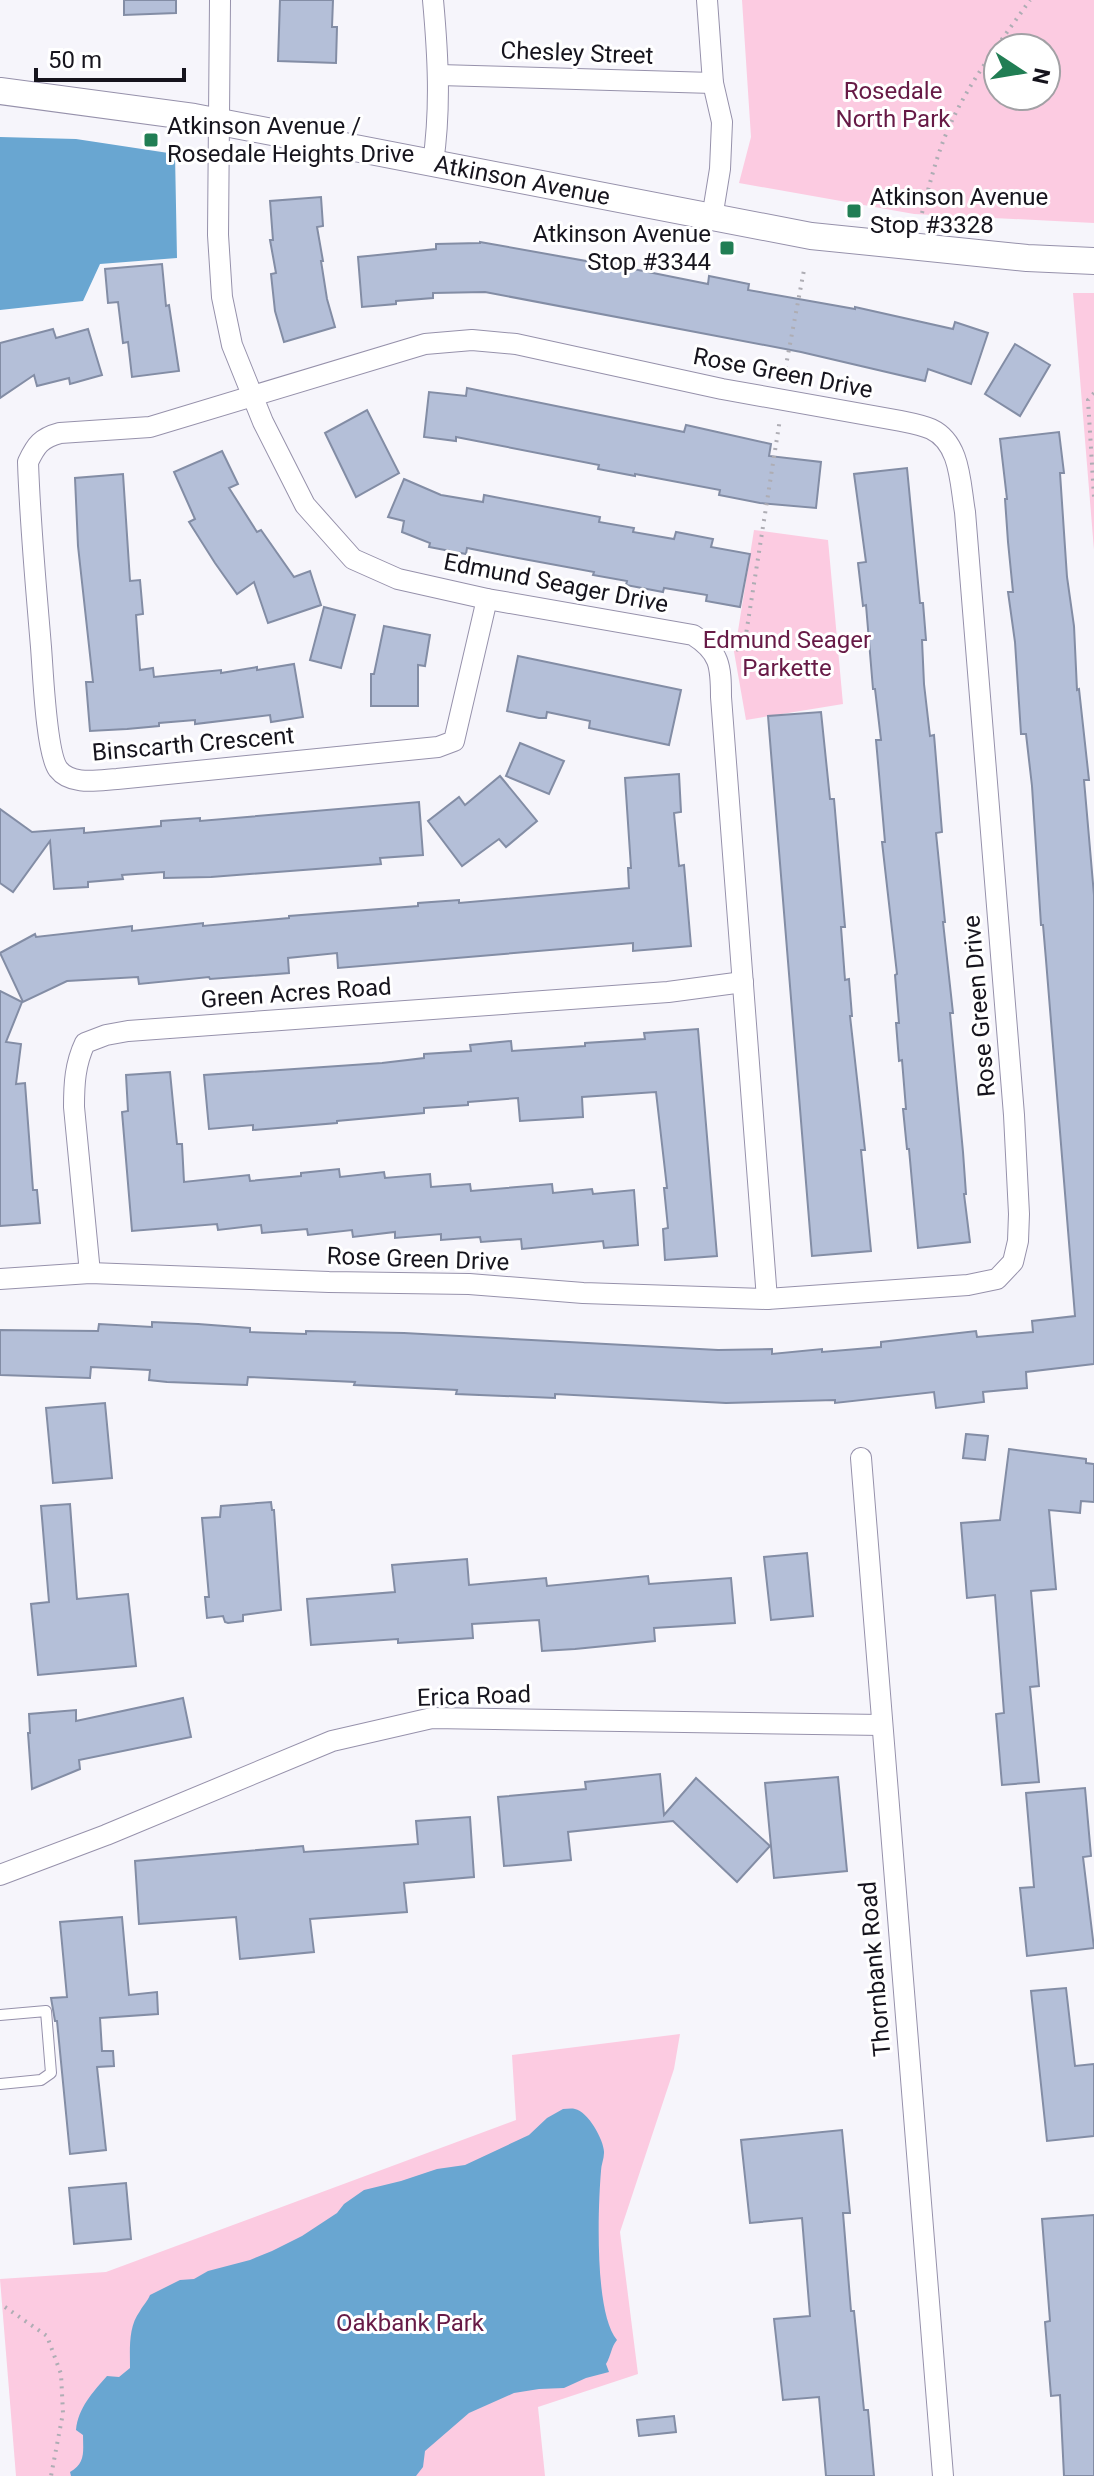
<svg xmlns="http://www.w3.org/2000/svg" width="1094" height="2476" viewBox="0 0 1094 2476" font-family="Roboto,sans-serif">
	<rect width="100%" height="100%" fill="#f6f5fb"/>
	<!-- green -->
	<g fill="#fccbe1" fill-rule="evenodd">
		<path d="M742,0H1094V223L914,214L739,183L751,137ZM998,48H1046V96H998Z"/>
		<polygon points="1073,293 1094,293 1094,550"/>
		<polygon points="754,530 828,540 843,704 746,720 733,646 738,631"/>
		<polygon points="680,2034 674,2069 620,2232 638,2374 538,2407 545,2476 16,2476 0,2279 106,2272 516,2120 512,2055"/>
	</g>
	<!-- water -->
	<g fill="#69a6d1">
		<polygon points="0,137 76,139 175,154 177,258 100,264 83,301 0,310"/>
		<path d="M563,2109C567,2109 571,2108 575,2109C588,2111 605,2142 604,2153C604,2159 601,2165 601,2171C598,2207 594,2313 617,2340C611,2347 611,2356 606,2364L609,2372L586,2378L564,2388L539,2389L514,2393L469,2413L425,2451L423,2467L416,2476H71L70,2472C86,2463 83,2451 83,2435L76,2430C78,2408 93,2392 107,2376L119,2377L130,2368C130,2349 128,2327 140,2311C144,2304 147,2302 150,2295L180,2280L194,2279L208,2271L250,2260L272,2251L302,2236L337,2213L344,2204L364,2190L401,2181L437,2169L465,2165L529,2135L547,2118Z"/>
	</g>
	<!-- building -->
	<g fill="#b4bfd8" stroke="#838da5" stroke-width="2">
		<polygon points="124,0 176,0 176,13 124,15"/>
		<polygon points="280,0 333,0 332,27 337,27 336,63 278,61"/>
		<polygon points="321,197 323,226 317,227 323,261 321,261 327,299 335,327 284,342 275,311 271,274 276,273 270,240 273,240 270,201"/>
		<polygon points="480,242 592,262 593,256 629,263 628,268 708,284 709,276 749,284 748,290 855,309 855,307 953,329 955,322 988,333 971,384 928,369 925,381 801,352 485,292 433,293 433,298 396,301 396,304 362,307 358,257 436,249 436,244 480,243"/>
		<polygon points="162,264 166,306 169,305 179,371 132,377 128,342 123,343 118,302 108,303 105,269"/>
		<polygon points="53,329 56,338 88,329 102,375 70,384 69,378 37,386 34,375 0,398 0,343"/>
		<polygon points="1015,344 1050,365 1020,416 985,394"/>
		<polygon points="467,388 684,432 686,425 771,444 769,456 821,462 816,508 760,503 719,495 720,490 635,474 635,476 598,469 599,465 456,437 456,441 424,437 429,392 466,396"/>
		<polygon points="367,410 399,473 356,497 325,433"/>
		<polygon points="1059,432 1064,473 1060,473 1067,577 1074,626 1077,690 1079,689 1089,780 1084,780 1094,895 1094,1364 1026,1372 1027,1388 983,1392 984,1402 936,1408 934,1392 835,1403 835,1400 726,1403 555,1394 555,1398 456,1394 457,1390 354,1385 355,1382 248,1377 247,1385 167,1382 149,1380 150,1370 91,1367 90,1378 0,1375 0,1330 98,1331 99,1324 152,1327 152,1322 198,1324 250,1328 250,1332 306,1334 306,1331 404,1333 718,1350 772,1349 772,1354 822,1349 822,1352 881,1347 881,1342 976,1331 977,1337 1033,1332 1032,1321 1075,1316 1046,960 1043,925 1041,925 1032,786 1026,734 1021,734 1015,642 1008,592 1013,592 1008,542 1005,499 1007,499 1000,439"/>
		<polygon points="222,451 238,484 229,488 257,532 261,530 294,577 310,571 321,605 268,623 254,582 237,594 215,563 189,522 195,519 174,472"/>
		<polygon points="907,468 920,603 923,603 926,640 922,640 924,684 930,736 934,735 938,783 942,832 936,833 945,922 943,922 953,1013 950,1013 963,1152 966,1194 964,1194 970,1242 918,1248 909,1149 907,1149 903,1109 906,1109 902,1060 899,1061 896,1023 899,1023 895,975 897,974 882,842 885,842 876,740 881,740 875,689 873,689 866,605 863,606 858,563 866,562 854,474"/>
		<polygon points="123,474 130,581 140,580 143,614 136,615 140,670 153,668 154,677 221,670 221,673 257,667 257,670 294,664 303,717 271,722 270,715 195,724 195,720 159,723 159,726 127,729 90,731 86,682 93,682 78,546 75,478"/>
		<polygon points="404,479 441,495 483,502 484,495 600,517 599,522 634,528 633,532 674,539 676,532 713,539 711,547 750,554 740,607 706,601 707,595 664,588 663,592 626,585 627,581 593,575 594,572 518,558 467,548 466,554 429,547 430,543 402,532 404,521 388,517"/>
		<polygon points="324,607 355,615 341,668 310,660"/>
		<polygon points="384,626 430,635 425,666 418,665 418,706 371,706 371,674 374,674"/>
		<polygon points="518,656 681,690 669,745 589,728 590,721 547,712 546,718 539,718 507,711"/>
		<polygon points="821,712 830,799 834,799 845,927 841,927 845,980 849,979 852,1016 850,1016 865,1150 861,1150 871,1251 812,1256 768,716"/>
		<polygon points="520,743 564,761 549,794 506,776"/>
		<polygon points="679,774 681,812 674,813 679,866 684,865 691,946 633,951 633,943 338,968 337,953 288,958 289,973 210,979 209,977 139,984 138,977 67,981 23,1002 0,953 35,934 36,937 132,926 132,931 203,923 203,926 289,918 289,916 418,906 418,903 459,900 459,903 629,888 628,868 631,868 625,778"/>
		<polygon points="500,776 537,821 506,847 499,839 462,866 428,821 459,797 465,805"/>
		<polygon points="419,802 423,855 380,858 381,864 211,877 164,878 164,872 122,875 123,879 88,882 88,887 54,889 50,841 13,892 0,883 0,809 32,832 84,828 84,833 161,826 161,821 200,818 200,821"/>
		<polygon points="0,991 22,1002 6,1042 21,1044 16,1084 25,1083 33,1190 37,1190 40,1223 0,1226"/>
		<polygon points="698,1029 717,1256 665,1260 663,1229 668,1228 664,1188 667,1188 656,1092 582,1097 583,1117 520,1121 518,1098 468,1102 468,1105 424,1108 424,1113 337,1121 337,1123 253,1130 253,1125 209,1129 204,1075 382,1063 424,1058 424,1054 471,1051 470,1045 511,1041 512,1051 585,1046 585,1043 645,1039 644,1033"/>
		<polygon points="170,1072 177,1144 182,1144 184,1182 249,1175 250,1181 301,1176 301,1173 339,1169 340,1177 384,1172 385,1178 430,1174 431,1187 470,1184 471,1191 552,1184 553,1193 592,1189 593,1194 634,1190 638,1245 604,1248 603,1241 522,1249 521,1239 481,1242 480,1237 441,1240 441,1234 395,1238 395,1232 353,1237 352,1230 308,1235 307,1229 262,1233 261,1225 218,1230 217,1224 132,1231 122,1112 128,1111 126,1075"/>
		<polygon points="105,1403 112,1478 53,1483 46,1408"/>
		<polygon points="966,1434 988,1436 985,1460 963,1458"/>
		<polygon points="1009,1449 1086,1459 1086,1463 1094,1464 1094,1502 1081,1501 1080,1513 1049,1510 1056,1589 1031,1591 1039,1686 1030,1687 1039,1782 1002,1785 996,1714 1004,1713 995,1595 967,1598 961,1523 1000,1520"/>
		<polygon points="271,1502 272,1510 274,1510 281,1610 243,1615 243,1621 228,1623 225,1622 223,1616 207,1618 205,1597 209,1597 202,1518 220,1517 221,1506"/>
		<polygon points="70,1504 77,1599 128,1594 136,1666 38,1675 31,1604 49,1602 41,1506"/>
		<polygon points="807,1553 813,1616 771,1620 764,1557"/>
		<polygon points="467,1559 469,1585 546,1578 547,1586 648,1576 649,1584 731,1578 735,1623 654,1628 655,1641 575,1649 542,1651 539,1620 472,1624 473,1638 398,1643 398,1639 311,1645 307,1599 395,1592 392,1565"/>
		<polygon points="183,1698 191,1737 79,1760 80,1769 32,1789 28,1733 30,1733 29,1714 76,1710 76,1721"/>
		<polygon points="660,1774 664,1815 696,1778 770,1846 737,1882 673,1821 568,1832 571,1860 504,1866 498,1797 586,1789 585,1782"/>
		<polygon points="838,1777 847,1871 774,1878 765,1783"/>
		<polygon points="1085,1788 1091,1856 1083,1857 1094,1948 1027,1956 1020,1888 1034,1887 1026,1793"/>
		<polygon points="470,1817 474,1877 404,1883 407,1912 310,1919 314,1952 240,1959 236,1917 139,1924 135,1861 303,1846 304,1852 418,1844 416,1821"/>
		<polygon points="122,1917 129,1995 157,1992 158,2014 100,2018 102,2051 113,2051 114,2066 97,2067 106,2150 70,2154 57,2021 55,2021 51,1998 67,1997 60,1922"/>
		<polygon points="1066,1988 1075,2066 1094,2064 1094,2136 1047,2141 1031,1991"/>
		<polygon points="842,2130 850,2213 843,2213 851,2311 854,2311 864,2410 868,2410 874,2476 826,2476 819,2397 783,2400 774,2319 810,2316 802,2218 750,2223 741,2140"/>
		<polygon points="126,2183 131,2239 74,2244 69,2188"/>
		<polygon points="1094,2215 1094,2476 1064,2476 1060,2395 1051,2396 1045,2322 1050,2321 1042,2219"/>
		<polygon points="674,2416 676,2432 639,2436 637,2420"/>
	</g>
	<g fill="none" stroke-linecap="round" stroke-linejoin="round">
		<!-- service casing -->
		<g stroke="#9691ab" stroke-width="12">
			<polyline id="service" points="0,2015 46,2011 51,2073 41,2080 0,2084"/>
		</g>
		<!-- minor casing -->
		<g stroke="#9691ab" stroke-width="22">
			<g id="minor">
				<path d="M220,0L218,235L222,297L232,345L263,422L305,505L353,559L398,579L487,599L693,635C720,652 721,666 721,697L767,1299"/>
				<path d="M433,0C438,55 441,108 433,163"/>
				<polyline points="707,0 713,83 722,122 720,169 712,218"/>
				<polyline points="439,75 713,83"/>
				<path d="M90,1273L74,1107C74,1084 75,1064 85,1043L106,1035L128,1031L668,992L743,982"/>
				<path d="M0,1279L90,1273L329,1282L469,1284L583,1293L767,1299L968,1285L997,1279L1013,1262L1018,1241L1019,1214L1014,1115L965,512C960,484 961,443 931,429C922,425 911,423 901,421L722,389L516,344L472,340L425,344L150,427L60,433C41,438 36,445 28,462C30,524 36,586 41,647C43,671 46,752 58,769C71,786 99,780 117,779L438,747L454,741L487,599"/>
				<polyline points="861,1458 943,2476"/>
				<polyline points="0,1875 106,1835 332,1741 432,1718 882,1725"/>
			</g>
		</g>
		<!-- tertiary casing -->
		<g stroke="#9691ab" stroke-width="28">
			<g id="tertiary">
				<path id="s1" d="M0,91L194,117L811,236L1027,258L1094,261"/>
			</g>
		</g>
		<!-- path -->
		<g stroke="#aeadb4" stroke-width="4" stroke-dasharray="2 6" stroke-linecap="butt">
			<path d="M922,213C930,183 937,153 950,125C970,80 1002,40 1030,0"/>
			<polyline points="784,376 804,270"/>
			<polyline points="1094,393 1088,400 1094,497"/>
			<polyline points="736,650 744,647 780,419"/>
			<polyline points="5,2307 47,2336 61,2374 63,2413 51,2476"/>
		</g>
		<!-- service -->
		<use href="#service" stroke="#fff" stroke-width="10"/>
		<!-- minor -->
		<use href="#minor" stroke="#fff" stroke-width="20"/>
		<!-- tertiary -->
		<use href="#tertiary" stroke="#fff" stroke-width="26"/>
	</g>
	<!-- markers -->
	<g fill="#217e54" stroke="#fff" stroke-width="3">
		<rect x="143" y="132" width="16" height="16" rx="4"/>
		<rect x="846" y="203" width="16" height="16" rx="4"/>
		<rect x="719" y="240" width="16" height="16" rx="4"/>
	</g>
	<g text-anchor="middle" stroke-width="6" stroke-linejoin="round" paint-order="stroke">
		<!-- street labels -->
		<g font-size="24" fill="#16141d" stroke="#fff">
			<text transform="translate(577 53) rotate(2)" y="8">Chesley Street</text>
			<text dy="8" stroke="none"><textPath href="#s1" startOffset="530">Atkinson Avenue</textPath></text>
			<text transform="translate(783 373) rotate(11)" y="8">Rose Green Drive</text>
			<text transform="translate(556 583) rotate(11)" y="8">Edmund Seager Drive</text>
			<text transform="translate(193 744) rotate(-5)" y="8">Binscarth Crescent</text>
			<text transform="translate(296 993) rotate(-4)" y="8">Green Acres Road</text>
			<text transform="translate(979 1006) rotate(-95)" y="8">Rose Green Drive</text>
			<text transform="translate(418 1259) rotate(2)" y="8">Rose Green Drive</text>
			<text transform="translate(474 1696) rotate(-2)" y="8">Erica Road</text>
			<text transform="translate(875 1969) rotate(-95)" y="8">Thornbank Road</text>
		</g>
		<!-- park labels -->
		<g font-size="24" fill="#671a46" stroke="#fff">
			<text x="893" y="99">Rosedale<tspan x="893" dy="28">North Park</tspan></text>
			<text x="787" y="648">Edmund Seager<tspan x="787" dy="28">Parkette</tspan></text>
			<text x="410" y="2331">Oakbank Park</text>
		</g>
		<!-- poi labels -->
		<g font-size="24" fill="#16141d" stroke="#fff" text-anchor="start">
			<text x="167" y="134">Atkinson Avenue /<tspan x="167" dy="28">Rosedale Heights Drive</tspan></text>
			<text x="870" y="205">Atkinson Avenue<tspan x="870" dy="28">Stop #3328</tspan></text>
			<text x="711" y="242" text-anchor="end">Atkinson Avenue<tspan x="711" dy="28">Stop #3344</tspan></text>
		</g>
	</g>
	<!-- north arrow -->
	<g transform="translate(1022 72) rotate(102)"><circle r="38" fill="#ffffff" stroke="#a2a1a5" stroke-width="2"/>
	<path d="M0-6L14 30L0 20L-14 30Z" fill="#217e54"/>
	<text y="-12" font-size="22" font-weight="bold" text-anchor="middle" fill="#16141d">N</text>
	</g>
	<!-- scale -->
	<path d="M36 68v12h148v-12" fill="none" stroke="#16141d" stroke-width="4"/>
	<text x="48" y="68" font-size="24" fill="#16141d" stroke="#ffffff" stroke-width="6" paint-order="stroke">50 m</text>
</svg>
